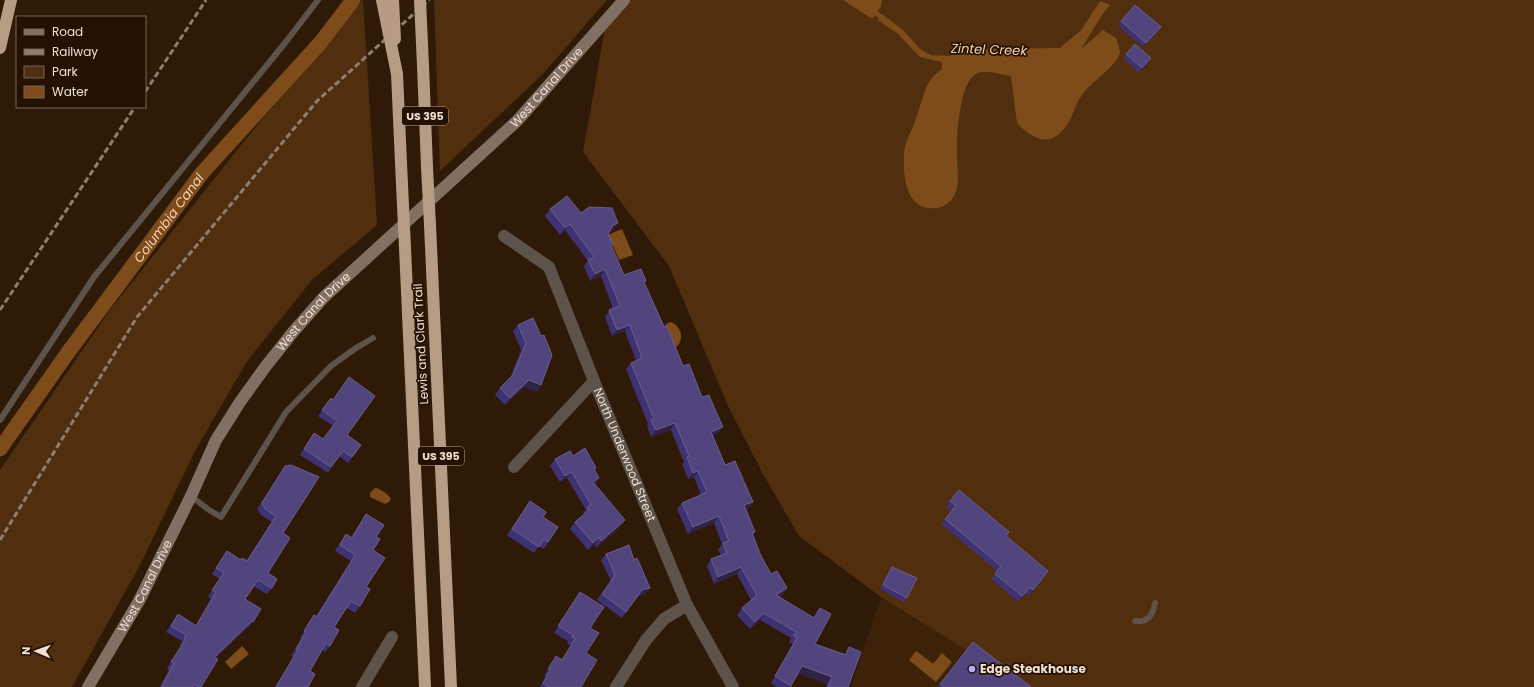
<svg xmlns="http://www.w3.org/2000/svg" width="1534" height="687" viewBox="0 0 1534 687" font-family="Poppins,sans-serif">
	<rect width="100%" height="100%" fill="#2f1a08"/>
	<!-- built -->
	<polygon fill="#3d220a" points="881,597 1019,682 1021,687 851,687"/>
	<!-- green -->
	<g fill="#512e0d">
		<polygon points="363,0 377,225 312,280 248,360 196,449 140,565 72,687 0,687 0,470 110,310 249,135"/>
		<polygon points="434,0 607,0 543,74 440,171"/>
		<polygon points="630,0 1534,0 1534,687 1021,687 1018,682 881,597 799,536 763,474 728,406 669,266 583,152 605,28"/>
	</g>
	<!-- water -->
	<g fill="#7e4b1b">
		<polygon points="843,0 882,0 881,6 873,18 869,17"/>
		<path d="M1100,1L1110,5L1102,15L1081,49L1103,30L1116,38C1117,42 1120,48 1120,52C1119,65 1089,83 1082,95C1076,103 1074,112 1070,120C1054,148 1036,143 1017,123L1011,76C1002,75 990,71 981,72C959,75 957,135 957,152C956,165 961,181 955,194C952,201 945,207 937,208C906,212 903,177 904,155C904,144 911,132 915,121C920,109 922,95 928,84C931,78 937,73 942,69V62L920,57L898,34L878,20L882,14L903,30L920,49L931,55L949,56L969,49L1060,48L1081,30Z"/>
		<polygon points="622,229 633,255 619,260 608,235"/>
		<path d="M671,322C683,327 685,343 673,349L664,330L666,324Z"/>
		<path d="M375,488C380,488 389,495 391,499L389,502L385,504L370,497V493Z"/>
		<polygon points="242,646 249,654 231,669 225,662"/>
		<polygon points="916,651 932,663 934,663 942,653 952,662 936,682 909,660"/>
	</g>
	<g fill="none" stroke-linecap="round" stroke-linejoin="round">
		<!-- stream -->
		<polyline stroke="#7e4b1b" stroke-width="4.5" points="866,0 875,12 884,20"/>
		<!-- canal -->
		<path stroke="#7e4b1b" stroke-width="15" id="s1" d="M0,449L69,351L202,173L321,42L353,0"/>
		<!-- lane -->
		<g stroke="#5e534b" stroke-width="6">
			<polyline points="0,420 94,277 285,43 318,0"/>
			<polyline points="191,496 209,510 221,517 286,412 331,366 356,348 373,338"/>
			<path d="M1135,621C1148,623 1153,615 1155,603"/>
		</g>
		<!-- street -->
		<g stroke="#5e534b" stroke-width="12">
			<path id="s2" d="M504,236L549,267L594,381L687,605L733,687"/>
			<polyline points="514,467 594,381"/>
			<polyline points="362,687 392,637"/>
			<polyline points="616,687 646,640 664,619 687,605"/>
		</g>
		<!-- secondary -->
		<path stroke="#827063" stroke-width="12" id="s3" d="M88,687L139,601L191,496L216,440L240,402L266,366L293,332L324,297L517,121L624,0"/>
		<!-- highway -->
		<g stroke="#b69b85" stroke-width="12">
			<polyline points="0,48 11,0"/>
			<polyline points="423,66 427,167"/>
			<polyline points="397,74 401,163"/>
			<polyline points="430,225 451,687"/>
			<polyline points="405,248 425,687"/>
		</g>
		<!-- rail -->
		<g stroke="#8f7d6f" stroke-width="3" stroke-dasharray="6 3" stroke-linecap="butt">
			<polyline points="145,92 206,0"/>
			<polyline points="0,310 135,107"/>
			<polyline points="0,540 137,317 317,101 429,0"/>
		</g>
		<!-- highway-bridge -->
		<g stroke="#b69b85" stroke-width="12">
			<polyline points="382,0 397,74"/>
			<polyline points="393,0 395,39"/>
			<polyline points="420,0 423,66"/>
			<polyline points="401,163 405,248"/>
			<polyline points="427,167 430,225"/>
		</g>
	</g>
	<!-- wall -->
	<g fill="#3f3272">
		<polygon points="1121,21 1158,31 1143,47 1118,26"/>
		<polygon points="1126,54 1148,63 1139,73 1123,58"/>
		<polygon points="550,209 581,213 618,223 613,230 610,231 608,234 611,247 624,275 644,283 683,366 702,397 718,434 713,436 725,465 753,502 748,509 746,509 755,532 753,535 761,556 782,595 779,597 814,618 820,608 815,644 844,655 849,647 848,687 826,687 827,684 798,673 790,687 777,687 771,683 793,644 789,642 791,638 760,620 750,629 737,615 742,608 751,600 737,574 714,584 707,566 711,559 721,555 718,550 722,544 714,523 688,534 677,509 682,503 701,495 694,477 688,479 682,464 684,462 671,430 651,437 647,426 648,424 626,369 631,363 636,361 625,331 612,336 605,317 609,310 613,309 601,276 590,281 584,266 588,261 565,230 560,235 545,216"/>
		<polygon points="533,318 541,385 536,392 524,387 505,405 495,395 500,388 510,378 521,350 513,331 518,325"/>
		<polygon points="331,398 347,435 361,445 348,463 339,456 328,473 300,455 314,433 323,439 333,426 318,416"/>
		<polygon points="573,456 595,470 595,485 620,527 596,548 595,544 588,550 570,529 575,522 583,515 583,514 586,510 567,478 560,482 550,466 555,459"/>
		<polygon points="285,466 283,533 268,573 272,588 267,594 253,586 245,599 261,609 248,628 247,628 215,658 201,687 160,687 169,670 167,668 181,646 180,645 182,641 166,632 178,614 196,625 211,599 208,596 220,579 212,574 227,551 240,560 247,561 272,522 261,515 257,509"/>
		<polygon points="530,501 543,517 558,527 544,549 539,546 534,553 507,535"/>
		<polygon points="950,501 1006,536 1044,577 1029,596 1026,593 1018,602 991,579 997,571 941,524 951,511 946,506"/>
		<polygon points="366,514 376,537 373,550 366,587 360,606 355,613 347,608 334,627 330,646 325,652 322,650 310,671 308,687 275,687 293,657 291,656 301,639 300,638 309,622 314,615 316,616 351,561 335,551 346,534 351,537"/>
		<polygon points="606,554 634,560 646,594 638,596 622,618 597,600 611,581 601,560"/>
		<polygon points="892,567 907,598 903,602 880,589 889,571"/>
		<polygon points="580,592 590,628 581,687 540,687 546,677 544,676 556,656 562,660 571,646 567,644 568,641 554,633"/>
		<polygon points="940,684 1031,687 938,687"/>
	</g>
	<!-- shaded-wall -->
	<g fill="#312143">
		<polygon points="1161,27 1158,31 1143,47 1146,43"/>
		<polygon points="1151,58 1148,63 1139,73 1142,68"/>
		<polygon points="618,223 613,230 608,232 613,225"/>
		<polygon points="570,224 565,230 560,235 565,228"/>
		<polygon points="605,269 601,276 590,281 595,274"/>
		<polygon points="630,325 625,331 612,336 617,330"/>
		<polygon points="529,380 541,385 536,392 524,387 505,405 510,398"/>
		<polygon points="675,423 671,430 651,437 656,430"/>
		<polygon points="723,427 718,434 706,439 711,432"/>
		<polygon points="698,471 694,477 688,479 693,473"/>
		<polygon points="572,472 567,478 560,482 565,476"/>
		<polygon points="599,478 595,485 593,482"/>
		<polygon points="753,502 748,509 740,512 744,505"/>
		<polygon points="719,516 714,523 688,534 693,527"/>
		<polygon points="625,520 620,527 596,548 601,541"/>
		<polygon points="599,537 595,544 588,550 593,543"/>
		<polygon points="741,567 737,574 714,584 718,577"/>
		<polygon points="1048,571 1044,577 1029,596 1033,590"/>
		<polygon points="650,588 646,594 638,596 622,618 642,590"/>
		<polygon points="787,588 782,595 771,602 776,595"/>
		<polygon points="764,613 760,620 750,629 755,622"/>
		<polygon points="252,621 247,628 210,664 214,658"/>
		<polygon points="802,666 832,677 827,684 797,673"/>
	</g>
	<!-- building -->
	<g fill="#52457d" stroke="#6b5d8b">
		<polygon points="1135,5 1161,27 1146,43 1121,21"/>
		<polygon points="1135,44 1151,58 1142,68 1126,54"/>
		<polygon points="567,196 581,213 589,207 612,208 618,223 613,225 608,234 613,244 611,245 624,275 641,269 646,281 644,282 664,327 667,326 683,366 689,364 702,397 709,395 717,414 723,427 711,432 725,465 735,461 753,502 744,505 755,532 752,533 761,556 771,574 777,571 787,588 776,595 814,618 820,608 831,614 815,644 846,655 849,647 861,652 848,687 828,687 832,677 802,666 791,686 775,676 797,638 793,635 796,632 764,613 755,622 742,608 757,595 741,567 718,577 711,559 727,553 723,543 729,541 719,516 693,527 682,503 707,492 698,471 693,473 687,457 689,456 675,423 656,430 651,420 654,419 631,363 642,358 630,325 617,330 609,310 620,306 605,269 595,274 588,260 594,257 570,224 565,228 550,209"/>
		<polygon points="533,318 541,336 544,335 552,355 541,385 529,380 510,398 500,388 513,375 526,343 518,325"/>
		<polygon points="349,377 375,396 347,435 361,445 352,457 343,451 331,467 304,449 314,433 323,439 337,421 322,410 331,398 333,400"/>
		<polygon points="585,448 596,468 594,469 599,478 593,482 625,520 601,541 599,537 593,543 575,522 589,510 587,508 591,505 572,472 565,476 555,459 570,451 573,456"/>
		<polygon points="291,465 319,477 283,533 290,538 268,573 277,579 272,588 258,580 245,599 261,609 253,622 252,621 214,658 218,659 201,687 199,687 194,684 192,687 161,687 174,663 171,662 185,640 184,639 186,635 171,626 178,614 196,626 216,592 212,590 224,573 216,568 227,551 241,560 242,558 247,561 276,516 265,509 262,503 285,466"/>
		<polygon points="959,490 1009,532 1006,536 1048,571 1033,590 1030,587 1022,596 995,574 1001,566 945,519 956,506 950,501"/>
		<polygon points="530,501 546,512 543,517 558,527 548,542 544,539 539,547 512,529"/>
		<polygon points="366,514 384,525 376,537 380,539 373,550 385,558 366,587 370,589 360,606 351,601 334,627 339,630 330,646 326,643 310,671 315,674 308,687 276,687 298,650 296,649 306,632 304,631 314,615 317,617 355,555 340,545 346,534 352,538"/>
		<polygon points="629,545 634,560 637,558 650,588 642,590 626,612 602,594 615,575 606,554"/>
		<polygon points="892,567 917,578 907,598 883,585"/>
		<polygon points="580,592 604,607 590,628 599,633 586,653 597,660 581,687 549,687 543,683 550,671 548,669 556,656 562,660 575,639 572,637 573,635 558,626"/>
		<polygon points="973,642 1031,687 944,687 940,684"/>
	</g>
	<!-- markers -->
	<circle fill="#b2adf9" stroke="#251101" stroke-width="1.5" cx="972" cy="669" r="4"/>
	<g text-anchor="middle" stroke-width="3.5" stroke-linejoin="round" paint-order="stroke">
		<!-- shield labels -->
		<g fill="#251101" stroke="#b2a295" stroke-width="1">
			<rect x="402" y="107" width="46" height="18" rx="3"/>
			<rect x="418" y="447" width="46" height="18" rx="3"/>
		</g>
		<g font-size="11" font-weight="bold" fill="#efe0d5">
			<text x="425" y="120">US 395</text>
			<text x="441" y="460">US 395</text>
		</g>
		<!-- street labels -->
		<g font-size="12" fill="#efe0d5" stroke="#251101">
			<text dy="4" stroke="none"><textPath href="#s3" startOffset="764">West Canal Drive</textPath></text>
			<text dy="4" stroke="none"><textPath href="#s3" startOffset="440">West Canal Drive</textPath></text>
			<text transform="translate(421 344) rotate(-93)" y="4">Lewis and Clark Trail</text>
			<text dy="4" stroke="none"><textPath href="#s2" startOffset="257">North Underwood Street</textPath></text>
			<text dy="4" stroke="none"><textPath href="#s3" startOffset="116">West Canal Drive</textPath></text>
		</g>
		<!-- poi labels -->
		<g font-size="12" font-weight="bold" fill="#efe0d5" stroke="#251101" text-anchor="start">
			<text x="980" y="673">Edge Steakhouse</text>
		</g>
		<!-- water labels -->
		<g font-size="13" font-style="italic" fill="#f7d1b3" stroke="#251101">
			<text transform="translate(989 49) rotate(2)" y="5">Zintel Creek</text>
			<text dy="5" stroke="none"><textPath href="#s1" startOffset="286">Columbia Canal</textPath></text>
		</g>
	</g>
	<!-- legend -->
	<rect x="16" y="16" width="130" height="92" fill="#251101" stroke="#766456"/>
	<rect x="24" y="29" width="20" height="6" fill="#827063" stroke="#766456"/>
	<text x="52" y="36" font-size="12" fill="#efe0d5">Road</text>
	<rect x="24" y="49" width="20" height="6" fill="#8f7d6f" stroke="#766456"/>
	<text x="52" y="56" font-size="12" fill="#efe0d5">Railway</text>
	<rect x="24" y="66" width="20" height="12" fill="#512e0d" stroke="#766456"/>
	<text x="52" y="76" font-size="12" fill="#efe0d5">Park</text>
	<rect x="24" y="86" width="20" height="12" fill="#7e4b1b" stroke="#766456"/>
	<text x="52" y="96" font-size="12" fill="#efe0d5">Water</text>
	<!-- north arrow -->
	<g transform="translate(36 651) rotate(272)" stroke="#251101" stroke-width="3" paint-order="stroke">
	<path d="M0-3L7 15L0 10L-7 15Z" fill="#efe0d5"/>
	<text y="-6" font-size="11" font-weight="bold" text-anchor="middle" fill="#efe0d5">N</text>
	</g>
</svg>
